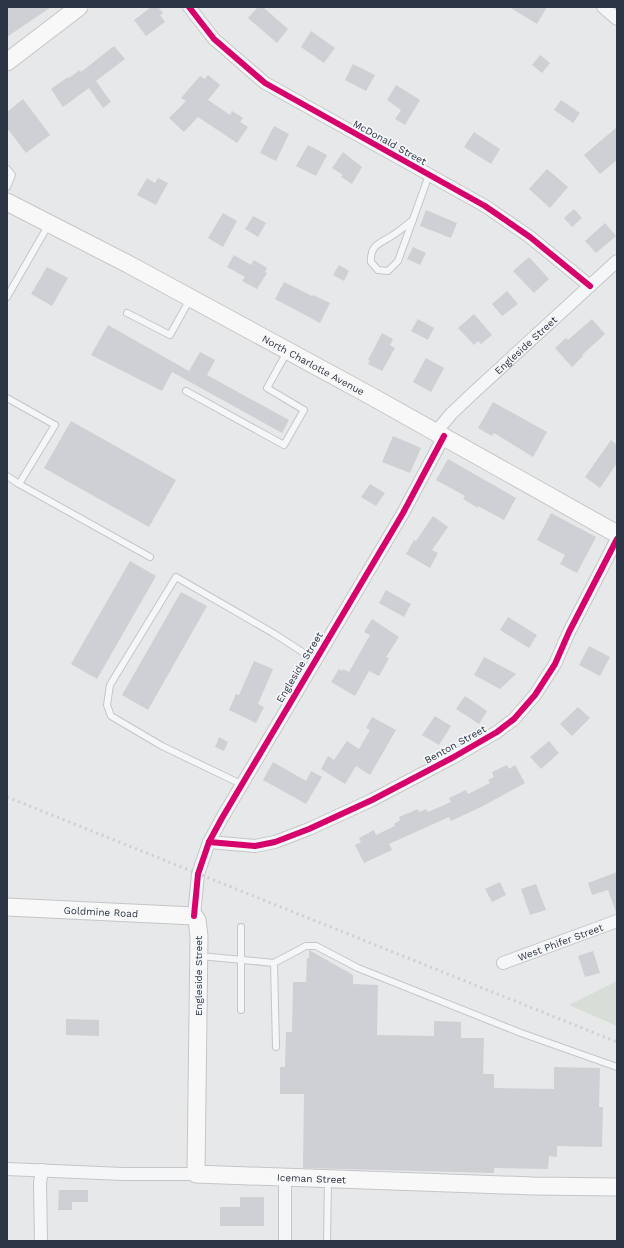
<svg xmlns="http://www.w3.org/2000/svg" width="624" height="1248" viewBox="0 0 624 1248" font-family="'Work Sans',sans-serif">
	<rect width="100%" height="100%" fill="#e6e8ea"/>
	<!-- green -->
	<polygon fill="#d6ded6" points="617,981 617,1026 569,1005"/>
	<!-- building -->
	<g fill="#ced0d3">
		<polygon points="7,7 51,7 7,37"/>
		<polygon points="151,7 158,7 163,13 160,15 165,22 146,36 134,20"/>
		<polygon points="258,7 263,7 288,29 277,43 248,18"/>
		<polygon points="509,7 547,7 537,24"/>
		<polygon points="311,31 335,48 324,63 301,47"/>
		<polygon points="114,46 125,59 96,81 111,102 103,108 89,88 63,107 51,89 68,77 69,78 80,70 81,72"/>
		<polygon points="540,55 550,63 542,73 532,65"/>
		<polygon points="353,64 375,75 366,91 345,80"/>
		<polygon points="208,75 220,85 208,100 230,115 232,111 243,118 240,122 248,127 237,143 198,117 184,132 169,118 186,101 181,98 200,76 205,79"/>
		<polygon points="396,85 420,100 405,125 395,119 401,110 387,100"/>
		<polygon points="23,99 50,135 26,153 7,128 7,112"/>
		<polygon points="561,100 580,113 573,123 554,110"/>
		<polygon points="274,126 289,134 276,161 260,153"/>
		<polygon points="617,127 617,160 600,174 584,155"/>
		<polygon points="474,132 500,149 491,164 464,147"/>
		<polygon points="308,145 327,155 316,176 296,166"/>
		<polygon points="343,152 362,167 352,184 341,177 343,175 332,168"/>
		<polygon points="547,169 568,187 550,208 529,189"/>
		<polygon points="147,178 155,183 158,178 168,183 156,205 137,195"/>
		<polygon points="574,209 582,218 572,227 564,218"/>
		<polygon points="426,210 457,223 451,238 420,226"/>
		<polygon points="223,213 237,221 223,247 208,238"/>
		<polygon points="253,216 266,223 258,237 245,229"/>
		<polygon points="605,223 616,236 596,253 585,241"/>
		<polygon points="413,247 426,253 420,265 407,259"/>
		<polygon points="234,255 251,265 254,260 267,268 265,272 267,273 257,289 242,281 245,277 227,267"/>
		<polygon points="529,257 549,279 534,293 513,271"/>
		<polygon points="339,265 349,271 344,281 333,275"/>
		<polygon points="47,267 68,278 52,306 31,294"/>
		<polygon points="284,282 312,296 313,295 330,303 320,323 275,299"/>
		<polygon points="507,291 518,304 502,316 492,304"/>
		<polygon points="474,314 492,335 481,344 478,341 474,345 458,328"/>
		<polygon points="418,319 434,328 428,340 411,331"/>
		<polygon points="592,319 605,334 582,355 583,356 572,367 555,348 566,338 568,340"/>
		<polygon points="108,325 189,371 200,352 215,360 207,375 289,420 282,433 172,372 162,391 91,355"/>
		<polygon points="382,333 393,339 390,345 395,348 382,371 368,364 370,361 368,360"/>
		<polygon points="426,358 444,368 431,392 413,382"/>
		<polygon points="493,402 547,432 533,457 494,433 492,436 478,428"/>
		<polygon points="71,421 176,480 149,527 44,468"/>
		<polygon points="393,436 421,448 410,473 382,462"/>
		<polygon points="611,440 617,445 617,463 600,488 585,477"/>
		<polygon points="448,459 516,498 504,520 478,506 478,508 463,499 465,496 436,480"/>
		<polygon points="370,484 385,493 376,506 361,497"/>
		<polygon points="551,513 596,537 577,573 560,564 565,555 537,540"/>
		<polygon points="433,516 448,527 432,550 438,553 430,568 406,554 414,540 416,541"/>
		<polygon points="130,561 156,576 97,679 71,664"/>
		<polygon points="386,590 411,604 404,617 379,603"/>
		<polygon points="181,592 207,606 148,710 122,695"/>
		<polygon points="508,617 537,635 529,648 500,630"/>
		<polygon points="372,619 399,637 386,657 389,658 379,676 369,671 355,696 331,682 339,669 342,671 343,669 349,672 370,635 364,632"/>
		<polygon points="589,646 610,657 600,676 579,665"/>
		<polygon points="484,657 516,674 500,689 474,675"/>
		<polygon points="254,661 273,669 258,704 264,707 256,723 229,710 236,694 239,695"/>
		<polygon points="465,696 487,711 479,724 456,709"/>
		<polygon points="578,707 590,718 572,736 560,724"/>
		<polygon points="435,716 451,726 439,745 422,735"/>
		<polygon points="372,717 396,730 370,775 356,766 345,784 321,769 328,756 334,760 347,741 359,749 370,730 366,728"/>
		<polygon points="219,737 228,742 224,751 215,747"/>
		<polygon points="549,741 559,753 541,769 530,757"/>
		<polygon points="273,762 306,781 311,771 322,777 306,804 263,780"/>
		<polygon points="507,765 509,769 515,765 525,783 483,806 451,821 449,817 389,844 392,850 364,863 355,845 361,842 359,838 374,830 376,835 395,826 394,824 400,820 399,817 418,809 419,812 426,809 428,812 451,802 449,798 466,790 468,794 490,783 488,780 494,777 492,772"/>
		<polygon points="617,872 617,912 616,912 608,890 592,895 588,883"/>
		<polygon points="500,882 506,895 492,902 485,889"/>
		<polygon points="536,884 546,910 530,915 521,889"/>
		<polygon points="309,950 353,975 353,984 378,985 377,1035 434,1036 434,1021 461,1022 461,1038 484,1038 483,1074 494,1074 494,1088 554,1089 554,1067 600,1068 599,1107 603,1107 602,1147 557,1146 557,1157 549,1156 548,1169 494,1168 494,1173 303,1168 304,1094 280,1094 280,1067 285,1067 286,1032 292,1032 293,982 306,982 307,958 309,958"/>
		<polygon points="593,951 600,973 585,977 578,956"/>
		<polygon points="66,1019 99,1020 99,1036 66,1035"/>
		<polygon points="59,1190 88,1190 88,1202 72,1202 72,1210 58,1210"/>
		<polygon points="240,1197 264,1197 264,1226 220,1226 220,1207 240,1207"/>
	</g>
	<g fill="none" stroke-linecap="round" stroke-linejoin="round">
		<!-- lane casing -->
		<g stroke="#c4c6c8" stroke-width="8">
			<g id="lane">
				<polyline points="7,169 12,175 7,187"/>
				<path d="M413,220C406,225 400,231 393,235C380,244 370,244 371,262L378,270L388,271L398,261L429,175"/>
				<polyline points="7,297 49,224"/>
				<polyline points="127,313 170,335 190,299"/>
				<polyline points="186,391 284,445 304,410 267,388 287,352"/>
				<polyline points="7,398 55,425 19,484 7,476"/>
				<polyline points="19,484 150,557"/>
				<polyline points="241,784 162,746 111,716 107,705 110,685 176,577 273,633 315,660"/>
				<polyline points="241,927 241,1010"/>
				<polyline points="200,956 274,963 306,946 316,946 358,968 521,1033 617,1067"/>
				<polyline points="274,963 276,1047"/>
				<polyline points="327,1241 328,1181"/>
			</g>
		</g>
		<!-- street casing -->
		<g stroke="#c4c6c8" stroke-width="14">
			<g id="street">
				<polyline points="189,7 214,39 265,83 485,206 530,237 590,286"/>
				<polyline points="603,7 617,19"/>
				<path id="s1" d="M436,432L451,414L472,394L617,261"/>
				<polyline points="209,842 255,846 275,842 309,829 372,800 452,758 497,732 514,719 535,695 555,664 569,632 617,539"/>
				<polyline points="194,916 198,874 209,842 222,818 403,513 444,436"/>
				<path id="s2" d="M503,963L617,921"/>
				<polyline points="7,1169 123,1174 196,1174"/>
				<polyline points="285,1177 285,1241"/>
				<polyline points="41,1241 40,1183 42,1170"/>
			</g>
		</g>
		<!-- secondary casing -->
		<g stroke="#c4c6c8" stroke-width="19">
			<g id="secondary">
				<polyline points="7,62 79,7"/>
				<path id="s3" d="M7,202L128,264L371,396L617,534"/>
				<path id="s4" d="M7,907L194,916L197,920L199,936L196,1174L533,1186L617,1187"/>
			</g>
		</g>
		<!-- lane -->
		<use href="#lane" stroke="#f5f6f7" stroke-width="6"/>
		<!-- street -->
		<use href="#street" stroke="#f5f6f7" stroke-width="12"/>
		<!-- secondary -->
		<use href="#secondary" stroke="#f8f8f8" stroke-width="17"/>
		<!-- rail -->
		<polyline stroke="#cecfd2" stroke-width="3" stroke-dasharray="2 4" stroke-linecap="butt" points="7,797 617,1042"/>
		<!-- cycleway casing -->
		<g stroke="#f4f6f9" stroke-width="8">
			<g id="cycleway">
				<polyline points="189,7 214,39 265,83 485,206 530,237 590,286"/>
				<polyline points="209,842 255,846 275,842 309,829 372,800 452,758 497,732 514,719 535,695 555,664 569,632 617,539"/>
				<polyline points="194,916 198,874 209,842 222,818 403,513 444,436"/>
			</g>
		</g>
		<!-- cycleway -->
		<use href="#cycleway" stroke="#d6006c" stroke-width="6"/>
	</g>
	<g text-anchor="middle" stroke-width="3.5" stroke-linejoin="round" paint-order="stroke">
		<!-- street labels -->
		<g font-size="10" fill="#2b3445" stroke="#f4f6f9">
			<text transform="translate(390 142) rotate(29)" y="4">McDonald Street</text>
			<text dy="4" stroke="none"><textPath href="#s1" startOffset="125">Engleside Street</textPath></text>
			<text dy="4" stroke="none"><textPath href="#s3" startOffset="347">North Charlotte Avenue</textPath></text>
			<text transform="translate(299 667) rotate(-59)" y="4">Engleside Street</text>
			<text transform="translate(455 744) rotate(-29)" y="4">Benton Street</text>
			<text dy="4" stroke="none"><textPath href="#s4" startOffset="94">Goldmine Road</textPath></text>
			<text dy="4" stroke="none"><textPath href="#s2" startOffset="61">West Phifer Street</textPath></text>
			<text transform="translate(198 976) rotate(-90)" y="4">Engleside Street</text>
			<text dy="4" stroke="none"><textPath href="#s4" startOffset="562">Iceman Street</textPath></text>
		</g>
	</g>
	<!-- border -->
	<rect width="624" height="1248" fill="none" stroke="#2b3445" stroke-width="16"/>
</svg>
